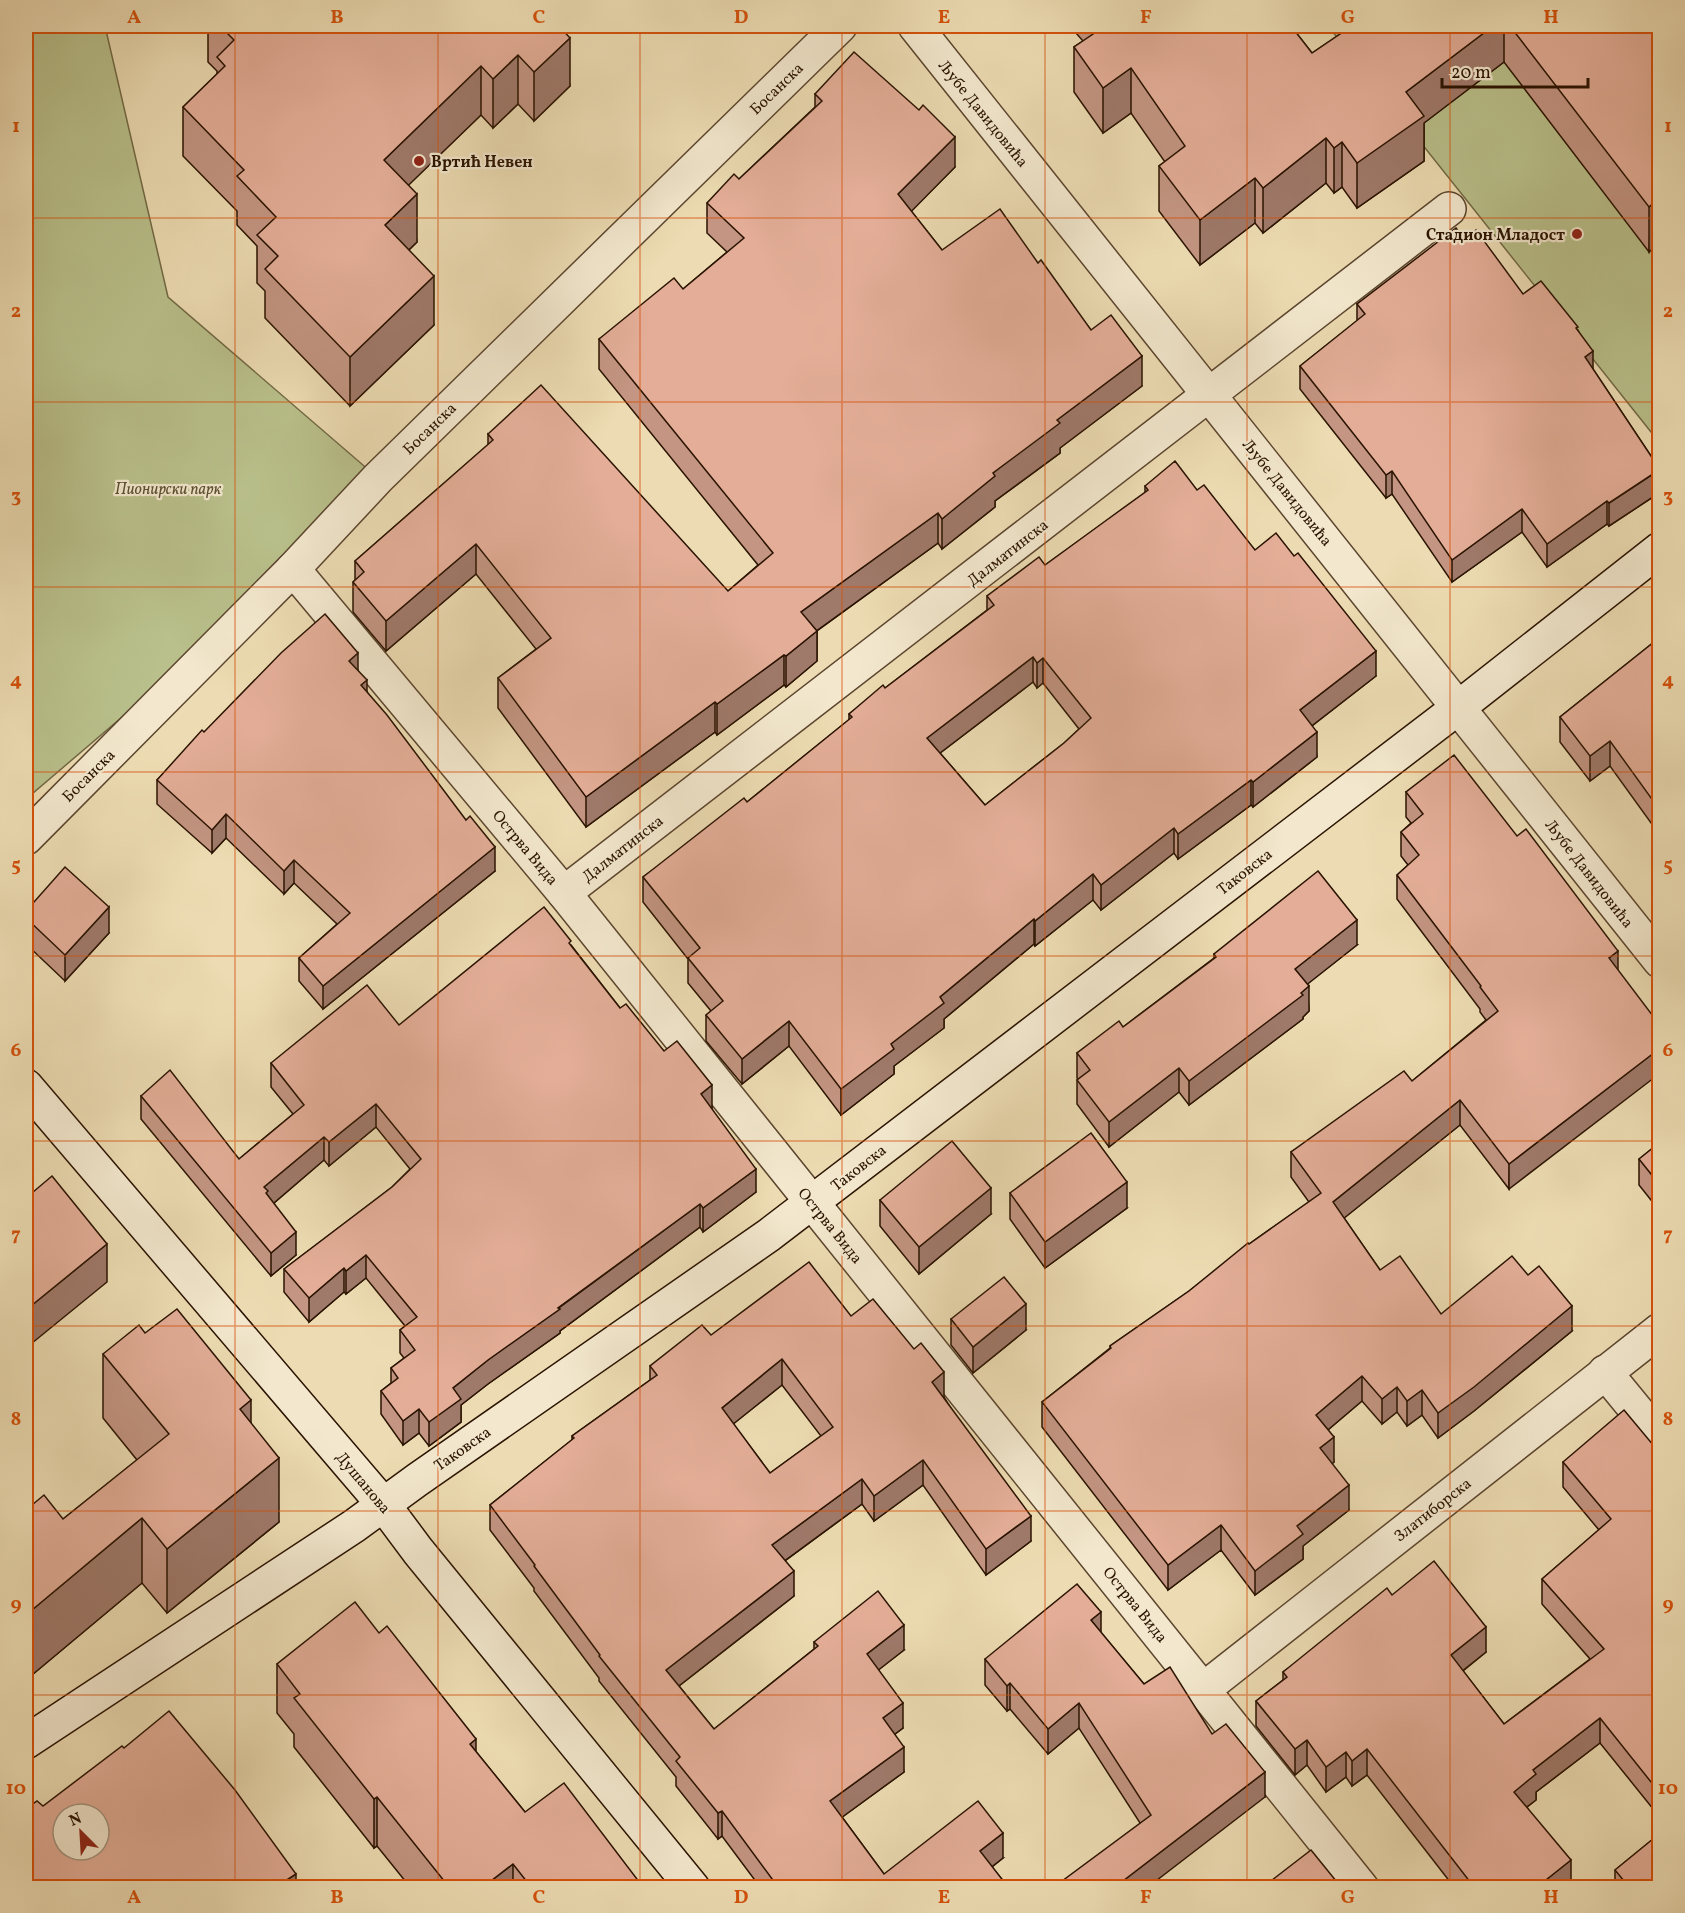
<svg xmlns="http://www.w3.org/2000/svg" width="1685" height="1913" viewBox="0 0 1685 1913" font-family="Vollkorn,serif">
	<rect width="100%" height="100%" fill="#eddcb3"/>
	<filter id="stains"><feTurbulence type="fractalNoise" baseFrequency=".00333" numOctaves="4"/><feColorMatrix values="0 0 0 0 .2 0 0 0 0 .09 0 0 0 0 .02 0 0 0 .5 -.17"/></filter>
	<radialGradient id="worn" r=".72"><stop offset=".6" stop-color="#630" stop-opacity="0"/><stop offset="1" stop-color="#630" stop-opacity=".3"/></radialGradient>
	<!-- green -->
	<g fill="#b9c08b" stroke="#726a46" stroke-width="1.5">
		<polygon points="26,26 105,26 168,297 378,478 277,585 26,799"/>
		<polygon points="1328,26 1659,26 1659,442"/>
	</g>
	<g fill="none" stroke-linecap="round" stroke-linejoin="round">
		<!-- street casing -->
		<g stroke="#5b452e" stroke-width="36">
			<g id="street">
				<polyline points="915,26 1660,961"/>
				<polyline points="293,569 564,893 1362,1888"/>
				<polyline points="26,838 293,569 378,478 840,26"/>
				<polyline points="564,893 1449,209"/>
				<polyline points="1605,1372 1660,1439"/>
				<polyline points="1204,1689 1660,1330"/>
			</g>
		</g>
		<!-- secondary casing -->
		<g stroke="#2a1301" stroke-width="36">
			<g id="secondary">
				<polyline points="26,1086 383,1504 418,1551 693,1888"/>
				<polyline points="26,1742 354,1526 417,1480 769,1235 1459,707 1660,549"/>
			</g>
		</g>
		<!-- street -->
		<use href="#street" stroke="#f3e8ce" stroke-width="33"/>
		<!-- secondary -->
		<use href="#secondary" stroke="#f3e8ce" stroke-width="33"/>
	</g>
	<!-- wall -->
	<g fill="#c39582" stroke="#2a1301" stroke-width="1.5" fill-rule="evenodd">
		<polygon points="208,26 559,26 570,86 534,121 518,104 493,128 481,115 408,185 417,242 409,250 434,325 350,406 265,318 265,291 257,283 257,246 237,225 237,211 183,156 183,107 217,74 217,71 208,62"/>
		<polygon points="1070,26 1291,26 1312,53 1352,26 1659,26 1649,252 1504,62 1424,123 1424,161 1357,208 1342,187 1334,193 1326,183 1263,233 1255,223 1200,265 1159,211 1159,166 1165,162 1131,113 1103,133 1074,92 1074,47 1083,41"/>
		<polygon points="815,94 955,167 911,211 942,250 1038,263 1091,330 1142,386 1060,448 1060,453 995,501 995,507 942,549 938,543 817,631 817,661 786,687 784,685 717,735 715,732 586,827 498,708 498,678 536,649 476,574 386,651 353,612 353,582 355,580 355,561 488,445 488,434 728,591 758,565 599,369 599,339 683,289 727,252 707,233 707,203 739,179 815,107"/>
		<polygon points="1464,239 1523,294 1578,330 1593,369 1659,468 1659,493 1609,526 1607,524 1547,567 1522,532 1452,582 1392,494 1386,498 1300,389 1300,366 1357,321 1357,304"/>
		<path d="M1145,486L1197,490L1376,676L1312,726L1317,757L1253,807L1251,805L1178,859L1174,853L1101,910L1093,900L1035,946L1034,944L944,1019V1028L894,1066V1074L841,1115L789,1046L742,1084L706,1041V1015L711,1011L688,983V959L643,902V877L747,802L849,720V714L885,688L987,610V596L1045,565L1145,493ZM1033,682L1037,688L1043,683L1079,729L1064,743L985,805L940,753Z"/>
		<polygon points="1659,638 1659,834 1610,766 1590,781 1560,742 1560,717"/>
		<polygon points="358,670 367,692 495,871 323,1009 299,981 299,958 337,924 294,883 284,894 226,838 212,853 157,804 157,780 204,732"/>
		<polygon points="1406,792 1517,836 1509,1189 1460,1125 1344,1218 1380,1270 1441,1314 1572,1331 1474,1411 1438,1438 1422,1415 1407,1426 1397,1412 1382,1424 1362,1401 1328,1430 1334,1462 1332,1464 1349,1510 1303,1546 1303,1559 1255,1595 1221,1550 1168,1590 1042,1427 1042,1402 1110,1348 1110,1346 1189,1291 1249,1244 1309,1202 1291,1177 1291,1152 1412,1081 1486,1020 1480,1012 1480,1009 1397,899 1397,875 1408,865 1401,856 1401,832 1411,823 1406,817"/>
		<polygon points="26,911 109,933 65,981 26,944"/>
		<polygon points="571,945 620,1008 664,1051 712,1108 712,1109 756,1192 703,1232 700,1227 560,1331 560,1333 488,1384 461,1405 461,1422 429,1446 419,1433 403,1445 381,1414 381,1391 391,1383 391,1368 404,1358 400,1353 400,1330 405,1326 366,1278 346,1294 344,1292 309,1322 284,1292 284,1269 392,1187 410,1169 376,1127 329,1166 324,1160 274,1203 296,1255 271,1276 141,1119 141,1096 239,1159 293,1114 271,1087 271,1063 399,1025"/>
		<polygon points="1357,945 1307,984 1309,1011 1303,1017 1303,1019 1189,1105 1179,1092 1109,1147 1077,1104 1077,1080 1078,1079 1077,1078 1077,1053 1123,1027 1214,958 1214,954"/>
		<polygon points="1659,1143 1659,1210 1639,1185 1639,1159"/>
		<polygon points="1010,1193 1127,1208 1045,1268 1010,1219"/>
		<polygon points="880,1200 991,1214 919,1274 880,1226"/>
		<path d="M851,1316L944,1397L1031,1541L986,1575L923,1485L874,1521L862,1504L785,1561L794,1596L679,1686L714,1729L814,1649V1642L904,1650L878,1670L903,1728L895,1734L904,1772L842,1817L884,1874L1003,1858L992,1867L1008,1887H760L722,1836L718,1839L676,1786V1777L599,1681V1678L534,1591V1588L490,1530V1505L572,1440V1436L650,1380V1366L711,1335ZM782,1385L821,1436L770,1473L733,1424Z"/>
		<polygon points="951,1319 1026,1330 973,1373 951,1345"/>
		<polygon points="145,1333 251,1423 279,1522 167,1613 142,1583 26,1680 26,1510 63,1519 137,1460 103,1418 103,1354"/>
		<polygon points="1659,1452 1659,1887 1615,1887 1615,1870 1658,1835 1658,1815 1600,1743 1536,1792 1536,1800 1527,1807 1571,1885 1568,1887 1454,1887 1367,1775 1352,1786 1346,1777 1326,1792 1307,1765 1295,1775 1256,1726 1256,1701 1283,1680 1283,1672 1392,1595 1486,1652 1463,1671 1504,1724 1590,1659 1542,1604 1542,1579 1599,1530 1563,1487 1563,1462"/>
		<polygon points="379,1633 525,1812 643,1887 410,1887 377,1846 374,1848 294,1747 294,1734 277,1713 277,1664"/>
		<polygon points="1101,1633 1144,1684 1212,1734 1265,1797 1140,1823 1079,1728 1048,1754 1010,1709 1007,1711 985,1685 985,1659"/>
	</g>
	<!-- shaded-wall -->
	<g fill="#9f796a" stroke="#2a1301" stroke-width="1.5">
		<polygon points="1493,26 1504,26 1504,62 1424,123 1424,161 1357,208 1357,163 1406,92"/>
		<polygon points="570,38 570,86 534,121 534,72"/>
		<polygon points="518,55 518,104 493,128 493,79"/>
		<polygon points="481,66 481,115 384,209 384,160"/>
		<polygon points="1131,68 1131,113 1103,133 1103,88"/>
		<polygon points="955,137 955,167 898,225 898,194"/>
		<polygon points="1326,138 1326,183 1263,233 1263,188"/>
		<polygon points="1342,142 1342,187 1334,193 1334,148"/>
		<polygon points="1255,178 1255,223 1200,265 1200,220"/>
		<polygon points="417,194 417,242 385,273 385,225"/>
		<polygon points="1659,198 1659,243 1649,252 1649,207"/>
		<polygon points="434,276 434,325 350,406 350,357"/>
		<polygon points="1593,351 1593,374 1585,357"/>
		<polygon points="1142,356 1142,386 1060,448 1060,453 995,501 995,507 942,549 942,519 993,473 1057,420"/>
		<polygon points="1659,470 1659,493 1609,526 1609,503"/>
		<polygon points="1392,471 1392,494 1386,498 1386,475"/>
		<polygon points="1607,501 1607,524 1547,567 1547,544"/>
		<polygon points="1522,509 1522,532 1452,582 1452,560"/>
		<polygon points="938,513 938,543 801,642 801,612"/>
		<polygon points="476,544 476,574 386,651 386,621"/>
		<polygon points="817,631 817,661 786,687 786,656"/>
		<polygon points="1376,651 1376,676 1300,735 1300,710"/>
		<polygon points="358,653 358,676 349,661"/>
		<polygon points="784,655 784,685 717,735 717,704"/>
		<polygon points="1033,657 1033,682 927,763 927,738"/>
		<polygon points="1043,658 1043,683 1037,688 1037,663"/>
		<polygon points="367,680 367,703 361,685"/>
		<polygon points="715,702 715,732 586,827 586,797"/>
		<polygon points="1317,732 1317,757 1253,807 1253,782"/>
		<polygon points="1610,741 1610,766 1590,781 1590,756"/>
		<polygon points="1251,780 1251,805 1178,859 1178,834"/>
		<polygon points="226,814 226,838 212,853 212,830"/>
		<polygon points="1174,828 1174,853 1101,910 1101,885"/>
		<polygon points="495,847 495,871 323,1009 323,986"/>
		<polygon points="294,860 294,883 284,894 284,871"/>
		<polygon points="1093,874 1093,900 1035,946 1035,921"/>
		<polygon points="109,907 109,933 65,981 65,955"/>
		<polygon points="1034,919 1034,944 944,1019 944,1028 894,1066 894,1074 841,1115 841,1089 940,997"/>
		<polygon points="1357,920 1357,945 1295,994 1295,969"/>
		<polygon points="1618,951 1618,976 1609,958"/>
		<polygon points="1309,986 1309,1011 1303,1017 1303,1019 1189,1105 1189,1081"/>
		<polygon points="789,1021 789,1046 742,1084 742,1059"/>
		<polygon points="1659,1049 1659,1074 1509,1189 1509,1164"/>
		<polygon points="1179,1068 1179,1092 1109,1147 1109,1122"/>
		<polygon points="712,1085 712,1108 701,1118 701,1094"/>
		<polygon points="1460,1100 1460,1125 1333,1227 1333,1202"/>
		<polygon points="376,1104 376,1127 329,1166 329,1142"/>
		<polygon points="324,1137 324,1160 268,1208 264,1187"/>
		<polygon points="756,1169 756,1192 703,1232 703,1208"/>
		<polygon points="1127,1182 1127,1208 1045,1268 1045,1242"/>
		<polygon points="991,1188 991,1214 919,1274 919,1247"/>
		<polygon points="700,1204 700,1227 560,1331 560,1333 488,1384 461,1405 461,1422 429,1446 429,1422 453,1388 488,1360"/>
		<polygon points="296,1232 296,1255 271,1276 271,1253"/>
		<polygon points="107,1244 107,1282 26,1348 26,1310"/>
		<polygon points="366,1255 366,1278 346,1294 346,1271"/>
		<polygon points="344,1268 344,1292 309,1322 309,1298"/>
		<polygon points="1026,1304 1026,1330 973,1373 973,1347"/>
		<polygon points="1572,1306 1572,1331 1474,1411 1438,1438 1438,1413"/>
		<polygon points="782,1359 782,1385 722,1433 722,1408"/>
		<polygon points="944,1372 944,1397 932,1407 932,1382"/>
		<polygon points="1362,1376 1362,1401 1316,1440 1316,1415"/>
		<polygon points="1397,1387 1397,1412 1382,1424 1382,1399"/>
		<polygon points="1422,1390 1422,1415 1407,1426 1407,1401"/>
		<polygon points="251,1400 251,1465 240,1409"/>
		<polygon points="419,1409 419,1433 403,1445 403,1421"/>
		<polygon points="1334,1437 1334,1462 1320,1473 1320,1448"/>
		<polygon points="279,1458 279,1522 167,1613 167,1549"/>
		<polygon points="923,1460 923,1485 874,1521 874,1496"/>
		<polygon points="862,1479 862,1504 772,1570 772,1545"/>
		<polygon points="1349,1485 1349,1510 1303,1546 1303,1559 1255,1595 1255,1571 1297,1526"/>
		<polygon points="1031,1516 1031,1541 986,1575 986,1549"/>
		<polygon points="142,1518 142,1583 26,1680 26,1615"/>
		<polygon points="1221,1525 1221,1550 1168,1590 1168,1565"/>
		<polygon points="794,1571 794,1596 666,1696 666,1670"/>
		<polygon points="1101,1612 1101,1637 1091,1620"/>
		<polygon points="904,1625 904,1650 867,1679 867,1654"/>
		<polygon points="1486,1627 1486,1652 1451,1680 1451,1655"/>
		<polygon points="1010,1683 1010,1709 1007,1711 1007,1686"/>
		<polygon points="903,1703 903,1728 883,1743 883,1718"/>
		<polygon points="1079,1703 1079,1728 1048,1754 1048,1729"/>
		<polygon points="1600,1718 1600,1743 1536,1792 1536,1800 1514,1817 1514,1792 1533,1770"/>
		<polygon points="476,1739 476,1787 470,1744"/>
		<polygon points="1307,1740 1307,1765 1295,1775 1295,1749"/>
		<polygon points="904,1747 904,1772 830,1826 830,1801"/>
		<polygon points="1367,1749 1367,1775 1352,1786 1352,1761"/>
		<polygon points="1346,1752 1346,1777 1326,1792 1326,1767"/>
		<polygon points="1265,1772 1265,1797 1148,1887 1115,1887"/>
		<polygon points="377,1797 377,1846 374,1848 374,1799"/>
		<polygon points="722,1811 722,1836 718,1839 718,1813"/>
		<polygon points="1003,1833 1003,1858 980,1876 980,1851"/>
		<polygon points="1571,1860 1571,1885 1568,1887 1537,1887"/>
		<polygon points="513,1864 513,1887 483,1887"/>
		<polygon points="296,1874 296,1887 276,1887"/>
	</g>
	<!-- building -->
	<g fill="#e3ad97" stroke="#2a1301" stroke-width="1.5" fill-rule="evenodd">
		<polygon points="220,26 559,26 570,38 534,72 518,55 493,79 481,66 384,160 417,194 385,225 434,276 350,357 265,269 278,256 257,235 276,217 237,176 244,170 183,107 225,66 217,57 234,40"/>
		<polygon points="1105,26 1291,26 1312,53 1352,26 1493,26 1406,92 1424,116 1357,163 1342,142 1334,148 1326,138 1263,188 1255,178 1200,220 1159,166 1185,146 1131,68 1103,88 1074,47"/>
		<polygon points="1510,26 1659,26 1659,198 1649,207"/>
		<polygon points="854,52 919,110 923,105 955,137 898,194 942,250 1000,209 1038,263 1041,260 1091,330 1111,315 1142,356 1057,420 1060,423 993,473 995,476 942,519 938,513 801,612 817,631 786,656 784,655 717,704 715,702 586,797 498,678 551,638 476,544 386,621 353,582 364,572 355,561 493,440 488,434 541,385 728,591 773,553 599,339 674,278 683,289 744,238 707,203 734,174 739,179 822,101 815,94"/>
		<polygon points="1456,228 1464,239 1476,230 1523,294 1541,281 1578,327 1576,328 1593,351 1585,357 1659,468 1659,470 1609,503 1607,501 1547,544 1522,509 1452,560 1392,471 1386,475 1300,366 1365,314 1357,304"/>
		<path d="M1175,461L1197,490L1204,485L1255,550L1276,533L1294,556L1298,553L1376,651L1300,710L1317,732L1253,782L1251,780L1178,834L1174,828L1101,885L1093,874L1035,921L1034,919L940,997L944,1003L891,1044L894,1049L841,1089L789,1021L742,1059L706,1015L723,1001L688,958L700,948L643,877L744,798L747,802L852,717L849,714L883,685L885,688L994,605L987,596L1039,557L1045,565L1104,522L1148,490L1145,486ZM1033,657L1037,663L1043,658L1091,718L1064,743L985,805L927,738Z"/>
		<polygon points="325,614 358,653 349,661 367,680 361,685 387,715 466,820 470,816 495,847 323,986 299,958 350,913 294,860 284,871 226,814 212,830 157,780 202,730 204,732 281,653"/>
		<polygon points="1659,638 1659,809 1610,741 1590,756 1560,717"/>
		<polygon points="1454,755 1517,836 1526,829 1618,951 1609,958 1659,1024 1659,1049 1509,1164 1460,1100 1333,1202 1380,1270 1400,1256 1441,1314 1512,1256 1528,1275 1539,1266 1572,1306 1474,1387 1438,1413 1422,1390 1407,1401 1397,1387 1382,1399 1362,1376 1316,1415 1334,1437 1320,1448 1349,1485 1297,1526 1303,1534 1255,1571 1221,1525 1168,1565 1042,1402 1111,1348 1110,1346 1189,1291 1248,1243 1249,1244 1321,1193 1291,1152 1404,1071 1412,1081 1498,1011 1480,987 1481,986 1397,875 1419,855 1401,832 1423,814 1406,792"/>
		<polygon points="65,867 109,907 65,955 26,918 26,911"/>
		<polygon points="1318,871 1357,920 1295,969 1309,986 1301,993 1303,995 1189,1081 1179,1068 1109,1122 1077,1080 1090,1070 1077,1053 1119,1021 1123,1027 1216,957 1214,954"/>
		<polygon points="544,907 571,941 569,943 620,1008 626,1004 664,1051 677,1041 712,1085 701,1094 756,1169 703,1208 700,1204 558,1308 560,1309 488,1360 453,1388 461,1399 429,1422 419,1409 403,1421 381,1391 398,1378 391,1368 415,1350 400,1330 417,1317 366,1255 346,1271 344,1268 309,1298 284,1269 392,1187 421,1159 376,1104 329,1142 324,1137 264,1187 268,1191 266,1193 296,1232 271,1253 141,1096 170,1070 239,1159 304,1105 271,1063 367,985 399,1025"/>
		<polygon points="1091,1133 1127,1182 1045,1242 1010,1193"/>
		<polygon points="952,1141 991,1188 919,1247 880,1200"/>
		<polygon points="1659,1143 1659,1184 1639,1159"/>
		<polygon points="52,1176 107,1244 26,1310 26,1198"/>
		<path d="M809,1262L851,1316L873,1299L914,1349L921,1343L944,1372L932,1382L1031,1516L986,1549L923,1460L874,1496L862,1479L772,1545L794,1571L666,1670L714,1729L818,1646L814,1642L878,1591L904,1625L867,1654L903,1703L883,1718L904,1747L830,1801L884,1874L978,1801L1003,1833L980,1851L1008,1887H778L722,1811L718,1813L676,1761L680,1757L599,1656L600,1655L534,1566L535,1565L490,1505L574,1438L572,1436L657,1375L650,1366L702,1325L711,1335ZM782,1359L833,1427L770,1473L722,1408Z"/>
		<polygon points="1004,1277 1026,1304 973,1347 951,1319"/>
		<polygon points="177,1309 251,1400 240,1409 279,1458 167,1549 142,1518 26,1615 26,1510 44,1495 63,1519 169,1434 103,1354 139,1325 145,1333"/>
		<polygon points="1624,1410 1659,1452 1659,1792 1600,1718 1533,1770 1536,1774 1514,1792 1571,1860 1537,1887 1474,1887 1367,1749 1352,1761 1346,1752 1326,1767 1307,1740 1295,1749 1256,1701 1287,1677 1283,1672 1387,1588 1392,1595 1434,1561 1486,1627 1451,1655 1504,1724 1604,1649 1542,1579 1611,1519 1563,1462"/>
		<polygon points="1077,1584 1101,1612 1091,1620 1144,1684 1170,1667 1212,1734 1226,1724 1265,1772 1115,1887 1054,1887 1151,1815 1079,1703 1048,1729 1010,1683 1007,1686 985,1659"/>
		<polygon points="355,1602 379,1633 387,1626 476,1739 470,1744 525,1812 564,1783 643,1887 531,1887 513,1864 483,1887 449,1887 377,1797 374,1799 294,1698 300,1694 277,1664"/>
		<path d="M169,1711L235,1790L296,1874L276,1887H26V1809L37,1801L43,1806L122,1746L124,1748ZM63,1814H99V1850H63Z"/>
		<polygon points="1659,1834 1659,1887 1629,1887 1615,1870"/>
		<polygon points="1311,1850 1341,1887 1263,1887"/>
	</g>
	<!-- grid -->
	<path fill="none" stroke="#d5520b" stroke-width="1.5" stroke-opacity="0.55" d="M235,26V1888M438,26V1888M640,26V1888M842,26V1888M1045,26V1888M1247,26V1888M1450,26V1888M26,218H1660M26,402H1660M26,587H1660M26,772H1660M26,956H1660M26,1141H1660M26,1326H1660M26,1511H1660M26,1695H1660"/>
	<!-- markers -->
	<g fill="#8f2418" stroke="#f3e8ce" stroke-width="2">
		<circle cx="419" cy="161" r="6"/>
		<circle cx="1577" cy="234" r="6"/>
	</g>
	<g text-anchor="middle" stroke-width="4.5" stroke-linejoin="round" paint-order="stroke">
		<!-- street labels -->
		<g font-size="16" fill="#2a1301" stroke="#f3e8ce">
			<text transform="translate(776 88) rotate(-44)" y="6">Босанска</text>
			<text transform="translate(984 113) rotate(51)" y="6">Љубе Давидовића</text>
			<text transform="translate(429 428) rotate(-44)" y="6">Босанска</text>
			<text transform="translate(1288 492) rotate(51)" y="6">Љубе Давидовића</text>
			<text transform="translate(1007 552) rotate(-38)" y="6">Далматинска</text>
			<text transform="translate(88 775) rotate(-45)" y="6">Босанска</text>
			<text transform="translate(526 847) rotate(50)" y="6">Острва Вида</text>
			<text transform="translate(622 848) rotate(-38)" y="6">Далматинска</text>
			<text transform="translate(1244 871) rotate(-38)" y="6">Таковска</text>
			<text transform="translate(1590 873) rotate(52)" y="6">Љубе Давидовића</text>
			<text transform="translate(858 1167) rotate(-38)" y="6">Таковска</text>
			<text transform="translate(831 1225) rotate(51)" y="6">Острва Вида</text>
			<text transform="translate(462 1448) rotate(-35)" y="6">Таковска</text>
			<text transform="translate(364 1482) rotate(50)" y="6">Душанова</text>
			<text transform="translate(1432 1509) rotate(-38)" y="6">Златиборска</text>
			<text transform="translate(1136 1604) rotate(51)" y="6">Острва Вида</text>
		</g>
		<!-- poi labels -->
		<g font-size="16" font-weight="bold" fill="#2a1301" stroke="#f3e8ce" text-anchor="start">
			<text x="431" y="167">Вртић Невен</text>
			<text x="1565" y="240" text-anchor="end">Стадион Младост</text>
		</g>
		<!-- park labels -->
		<g font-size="16" font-style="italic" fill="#5c5031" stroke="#f3e8ce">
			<text x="168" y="494">Пионирски парк</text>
		</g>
	</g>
	<!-- margin -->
	<rect width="1685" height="1913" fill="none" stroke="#eddcb3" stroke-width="66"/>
	<!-- north arrow -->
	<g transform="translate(81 1832) rotate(336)"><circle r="28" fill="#f3e8ce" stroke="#a3937c" stroke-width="1.5"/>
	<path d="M0-4.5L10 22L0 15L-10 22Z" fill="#8f2418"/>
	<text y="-9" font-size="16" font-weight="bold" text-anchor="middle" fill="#2a1301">N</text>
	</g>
	<!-- scale -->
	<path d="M1442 78v9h146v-9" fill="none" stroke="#2a1301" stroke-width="3"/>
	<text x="1451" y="78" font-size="18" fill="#2a1301" stroke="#f3e8ce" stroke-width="4.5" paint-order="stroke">20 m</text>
	<rect x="33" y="33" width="1619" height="1847" fill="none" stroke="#d5520b" stroke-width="2"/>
	<g font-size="20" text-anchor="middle" font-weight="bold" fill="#d5520b">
		<text x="134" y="23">A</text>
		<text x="337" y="23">B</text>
		<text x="539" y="23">C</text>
		<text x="741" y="23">D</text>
		<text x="944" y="23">E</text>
		<text x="1146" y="23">F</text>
		<text x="1348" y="23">G</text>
		<text x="1551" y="23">H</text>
		<text x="16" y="132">1</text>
		<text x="1668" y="132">1</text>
		<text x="16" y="317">2</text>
		<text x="1668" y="317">2</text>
		<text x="16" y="502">3</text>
		<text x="1668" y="502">3</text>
		<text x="16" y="686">4</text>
		<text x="1668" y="686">4</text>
		<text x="16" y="871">5</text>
		<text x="1668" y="871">5</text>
		<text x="16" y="1056">6</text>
		<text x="1668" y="1056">6</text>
		<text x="16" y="1240">7</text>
		<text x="1668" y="1240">7</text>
		<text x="16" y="1425">8</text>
		<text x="1668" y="1425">8</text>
		<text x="16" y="1610">9</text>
		<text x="1668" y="1610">9</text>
		<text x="16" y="1794">10</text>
		<text x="1668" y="1794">10</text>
		<text x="134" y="1903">A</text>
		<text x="337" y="1903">B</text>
		<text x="539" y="1903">C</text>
		<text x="741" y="1903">D</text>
		<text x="944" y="1903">E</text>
		<text x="1146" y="1903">F</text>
		<text x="1348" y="1903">G</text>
		<text x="1551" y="1903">H</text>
	</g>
	<rect width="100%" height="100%" filter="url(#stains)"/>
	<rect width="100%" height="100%" fill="url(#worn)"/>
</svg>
